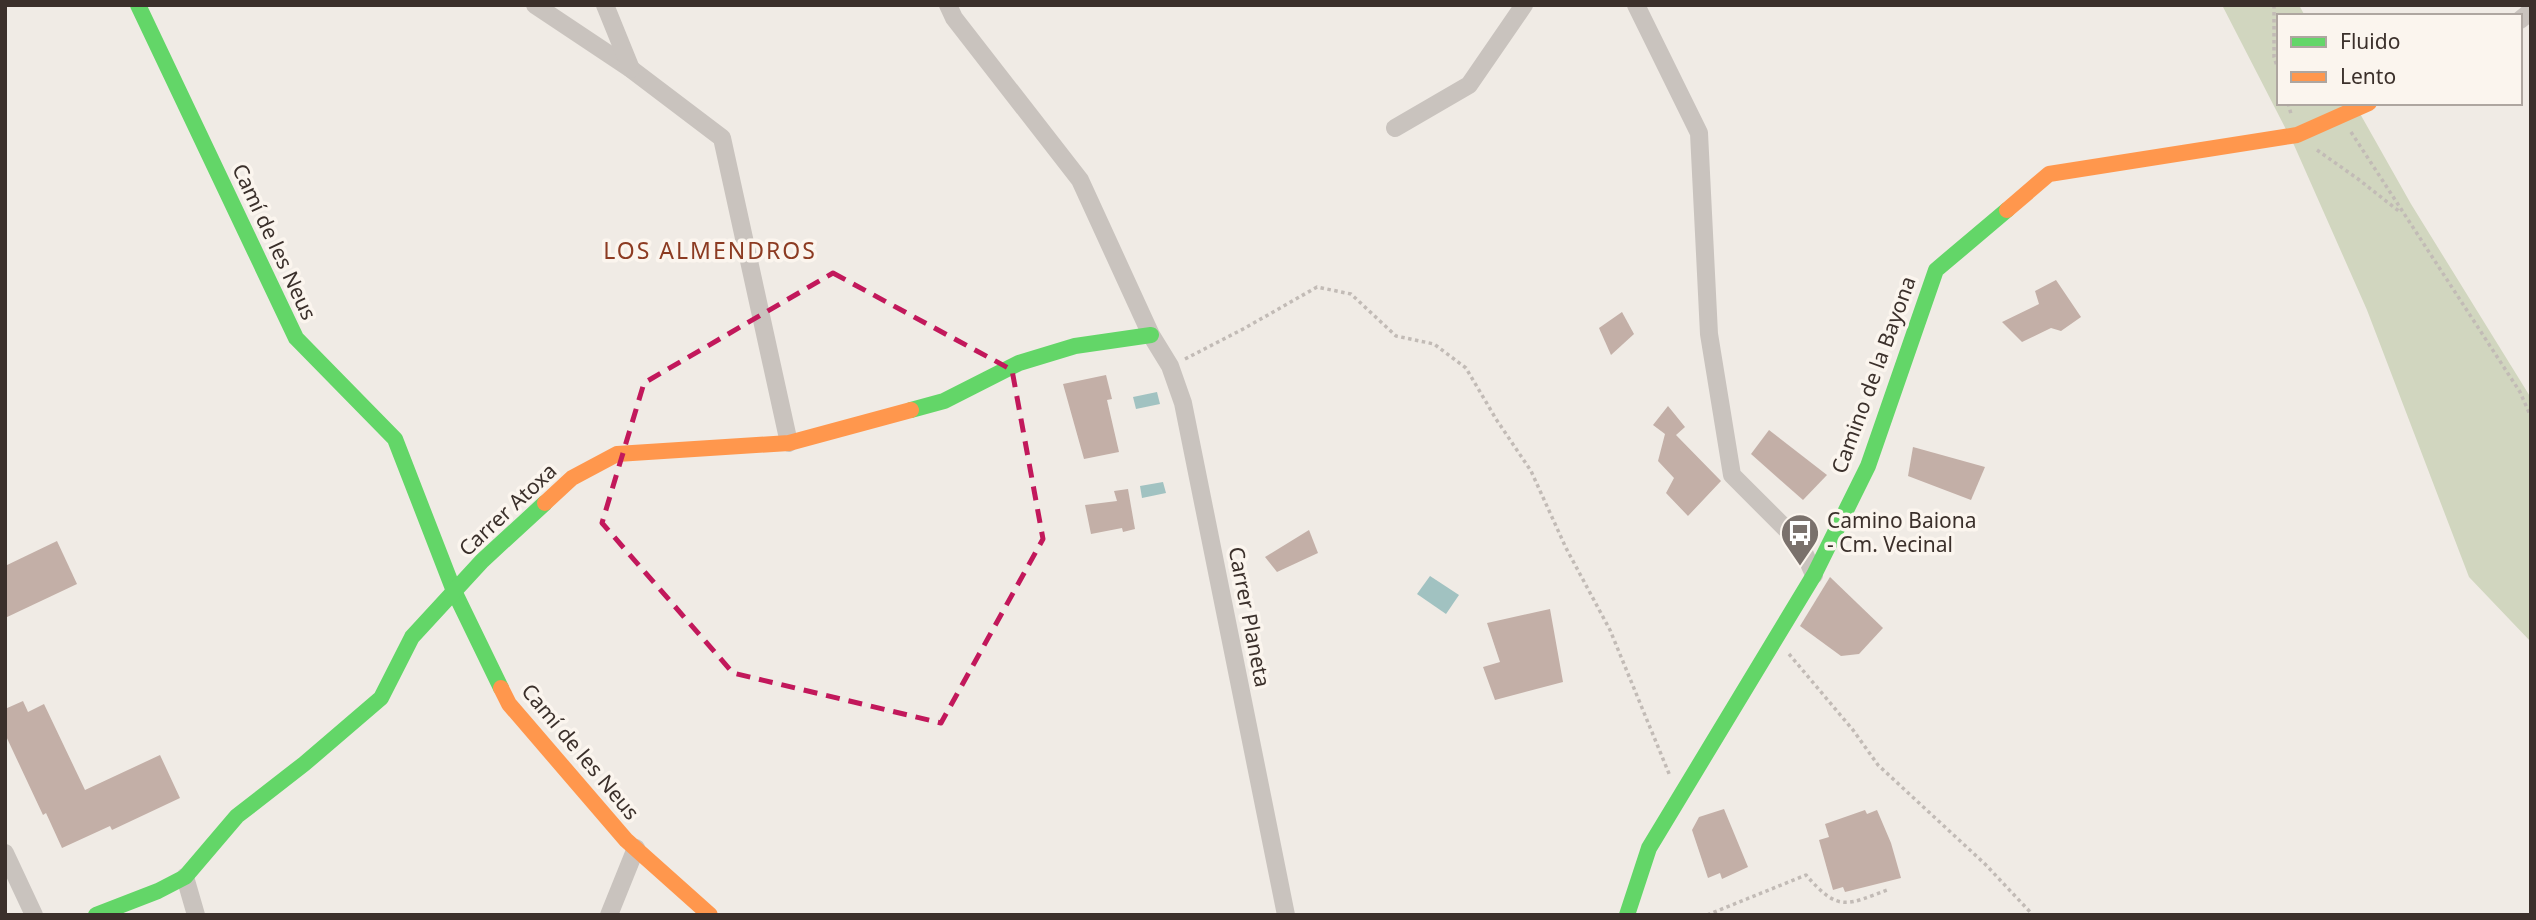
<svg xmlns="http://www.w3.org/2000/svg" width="2536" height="920" viewBox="0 0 2536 920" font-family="'Noto Sans',sans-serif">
	<rect width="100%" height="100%" fill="#f0ebe5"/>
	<!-- green -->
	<polygon fill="#d1d6bf" points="2222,5 2299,5 2305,16 2279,16 2279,103 2354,103 2411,204 2531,398 2531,642 2469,577 2367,310 2294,145"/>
	<!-- water -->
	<g fill="#a1c2c1">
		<polygon points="1157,392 1160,404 1136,409 1133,397"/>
		<polygon points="1163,482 1166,493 1142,498 1140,486"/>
		<polygon points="1430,576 1459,595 1446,614 1417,594"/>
	</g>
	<!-- building -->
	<g fill="#c3afa7">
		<polygon points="2056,280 2081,317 2061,331 2051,328 2022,342 2002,322 2039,304 2035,291"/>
		<polygon points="1622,312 1634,334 1611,355 1599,328"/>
		<polygon points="1106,375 1112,399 1107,400 1119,452 1084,459 1063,384"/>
		<polygon points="1668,406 1685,427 1676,435 1721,481 1688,516 1666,493 1674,478 1658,461 1665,434 1653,425"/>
		<polygon points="1769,430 1827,475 1803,500 1751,454"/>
		<polygon points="1913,447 1985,467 1971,500 1908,476"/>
		<polygon points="1128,489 1135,529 1123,532 1122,528 1091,534 1085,505 1117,501 1114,491"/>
		<polygon points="1309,530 1318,553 1277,572 1265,557"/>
		<polygon points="57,541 77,584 5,618 5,566"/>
		<polygon points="1830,577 1883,628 1859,654 1841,656 1800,626"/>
		<polygon points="1550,609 1563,682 1495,700 1483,667 1500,662 1487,623"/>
		<polygon points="23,701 28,712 44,704 85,790 160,755 180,798 112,830 110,826 62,848 46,813 43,815 5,734 5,709"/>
		<polygon points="1724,809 1748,867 1722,879 1720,873 1708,878 1692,830 1699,817"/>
		<polygon points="1865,810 1867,814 1877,810 1891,843 1901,878 1845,892 1843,887 1833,890 1819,840 1829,837 1825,824"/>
	</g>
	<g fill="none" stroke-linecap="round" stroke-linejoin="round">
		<!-- path -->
		<g stroke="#c2bbb6" stroke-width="3.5" stroke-dasharray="3.5 3.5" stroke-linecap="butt">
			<polyline points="2274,5 2274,57 2279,72"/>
			<polyline points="2288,103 2291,114"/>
			<polyline points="2351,132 2520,392 2531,417"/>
			<polyline points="2317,150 2358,179 2400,212"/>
			<polyline points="1185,359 1245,328 1317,287 1351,294 1396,336 1434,344 1466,368 1496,419 1531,471 1566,548 1610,630 1670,776"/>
			<polyline points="1789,654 1853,730 1878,765 1985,864 2033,915"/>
			<path d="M1707,915L1806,875C1839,913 1846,905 1890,889"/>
		</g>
		<!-- street -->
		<g stroke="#c9c3be" stroke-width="18">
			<polyline points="535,5 631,69 722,138 789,443"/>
			<polyline points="605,5 631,69"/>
			<polyline points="948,5 954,18 1080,180 1151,335 1170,366 1183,403 1286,915"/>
			<polyline points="1636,5 1699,133 1709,334 1732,475 1800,543 1814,575"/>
			<polyline points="2520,20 2531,11"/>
			<polyline points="1395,128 1469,85 1524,5"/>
			<polyline points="5,853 34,915"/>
			<polyline points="185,877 196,915"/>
			<polyline points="609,915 636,848"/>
		</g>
		<!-- fast -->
		<g stroke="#63d668" stroke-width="16">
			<polyline points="138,5 296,338 395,439 454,591 501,688"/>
			<polyline points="911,410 944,401 1019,363 1075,346 1151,335"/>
			<polyline points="96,915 158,891 185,877 237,816 304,764 381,698 412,637 482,561 545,503"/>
			<polyline points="1627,915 1649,848 1814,575 1868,466 1936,270 2007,210"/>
		</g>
		<!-- slow -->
		<g stroke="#ff974d" stroke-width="16">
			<polyline points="2007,210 2049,174 2297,135 2369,103"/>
			<polyline points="545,503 572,478 617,454 789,443 911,410"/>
			<polyline points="501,688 509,704 626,840 710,915"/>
		</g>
	</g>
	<!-- marked area -->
	<path fill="none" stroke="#c2185b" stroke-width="5" stroke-dasharray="14 9" stroke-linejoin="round" d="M833,273L1012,370L1043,539L941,723L733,673L602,523L644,383Z"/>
	<!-- icons -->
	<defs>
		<g id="bus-pin" transform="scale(2.0125)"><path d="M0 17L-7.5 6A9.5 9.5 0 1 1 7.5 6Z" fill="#7a716c" stroke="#fbf5ee"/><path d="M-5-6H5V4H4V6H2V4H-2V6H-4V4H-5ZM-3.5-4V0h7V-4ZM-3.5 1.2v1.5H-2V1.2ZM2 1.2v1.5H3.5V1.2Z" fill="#fff"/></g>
	</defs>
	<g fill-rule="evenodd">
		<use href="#bus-pin" x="1800" y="533"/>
	</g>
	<g text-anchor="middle" stroke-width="7" stroke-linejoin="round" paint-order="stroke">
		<!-- street labels -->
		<g font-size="21" fill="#3b302b" stroke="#fbf5ee">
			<text transform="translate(274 242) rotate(65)" y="7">Camí de les Neus</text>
			<text transform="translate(1874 375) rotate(-70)" y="7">Camino de la Bayona</text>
			<text transform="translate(508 510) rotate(-43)" y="7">Carrer Atoxa</text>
			<text transform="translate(1249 617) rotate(79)" y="7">Carrer Planeta</text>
			<text transform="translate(580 752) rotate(50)" y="7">Camí de les Neus</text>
		</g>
		<!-- poi labels -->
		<g font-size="21" fill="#3b302b" stroke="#fbf5ee" text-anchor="start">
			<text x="1827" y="528">Camino Baiona<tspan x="1827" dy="24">- Cm. Vecinal</tspan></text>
		</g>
		<!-- neighbourhood labels -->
		<g font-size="23" letter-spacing="2" fill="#8c3b22" stroke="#fbf5ee">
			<text x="710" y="259">LOS ALMENDROS</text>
		</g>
	</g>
	<!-- border -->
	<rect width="2536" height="920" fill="none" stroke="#3b302b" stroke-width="14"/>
	<!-- legend -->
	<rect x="2277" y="14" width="245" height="91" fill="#fbf5ee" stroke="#aea6a0" stroke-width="2"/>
	<rect x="2291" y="37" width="35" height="10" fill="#63d668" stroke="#aea6a0" stroke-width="2"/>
	<text x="2340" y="49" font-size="21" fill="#3b302b">Fluido</text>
	<rect x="2291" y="72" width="35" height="10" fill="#ff974d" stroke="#aea6a0" stroke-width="2"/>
	<text x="2340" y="84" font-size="21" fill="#3b302b">Lento</text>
</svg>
